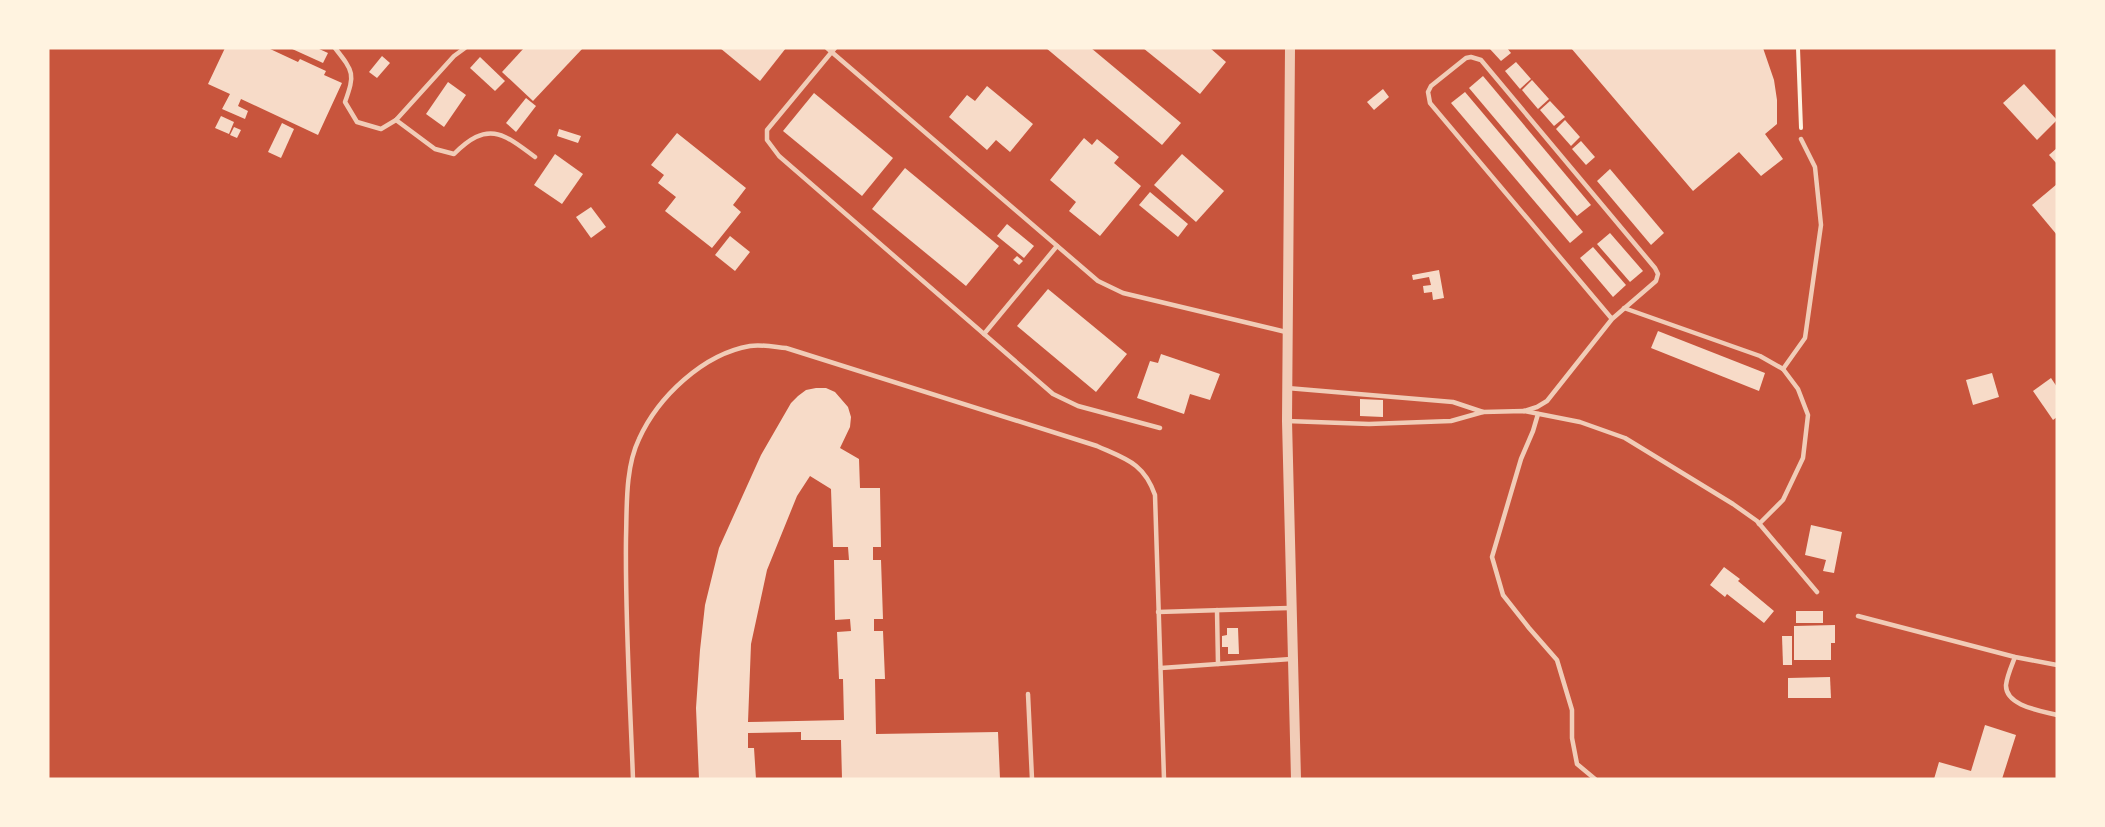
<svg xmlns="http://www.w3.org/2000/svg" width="2105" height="827" viewBox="0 0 2105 827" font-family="Lato,sans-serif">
	<rect width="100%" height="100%" fill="#c8553d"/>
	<!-- building -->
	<g fill="#f7dbc8" fill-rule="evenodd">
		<polygon points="225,48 268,48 298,62 300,59 326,71 324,75 342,83 318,135 241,99 238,106 248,111 245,119 222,109 230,94 208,84"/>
		<polygon points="290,48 317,48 328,53 323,63"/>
		<polygon points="524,48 583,48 533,101 502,72"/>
		<polygon points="720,48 786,48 760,81"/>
		<polygon points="1046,48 1091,48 1181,123 1162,145"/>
		<polygon points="1143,48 1210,48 1226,62 1200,94"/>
		<polygon points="1489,48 1507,48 1511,53 1501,61"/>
		<polygon points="1571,48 1763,48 1774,80 1777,100 1777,124 1765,134 1783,159 1761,176 1739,152 1693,191"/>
		<polygon points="382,56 390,63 377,78 369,72"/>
		<polygon points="480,57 505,81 495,91 470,68"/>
		<polygon points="1516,62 1531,79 1520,89 1505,71"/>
		<polygon points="1483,76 1591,205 1577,216 1469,88"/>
		<polygon points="1532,80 1549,99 1538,109 1522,90"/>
		<polygon points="448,82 466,95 444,127 426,114"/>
		<polygon points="2024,84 2057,120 2037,140 2003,103"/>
		<polygon points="987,86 1033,124 1010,152 996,140 987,150 949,117 967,95 975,101"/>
		<polygon points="1383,89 1389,97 1374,110 1367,102"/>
		<polygon points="1465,92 1583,232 1570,243 1451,103"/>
		<polygon points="814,93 893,158 862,196 783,131"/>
		<polygon points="526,98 536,106 516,132 506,123"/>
		<polygon points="1550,101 1565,117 1554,126 1540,110"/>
		<polygon points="221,116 234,122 229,134 215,128"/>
		<polygon points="1565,120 1580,137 1571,146 1556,129"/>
		<polygon points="282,123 294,129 281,158 268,152"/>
		<polygon points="234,127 241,130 237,138 230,135"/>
		<polygon points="559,129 581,136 578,143 557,136"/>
		<polygon points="677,133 746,188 733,205 741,212 712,248 665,211 676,197 658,183 664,175 651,165"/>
		<polygon points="1084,138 1092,145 1097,139 1119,157 1114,163 1141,186 1100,236 1069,211 1076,202 1050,180"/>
		<polygon points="1581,141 1595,157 1586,165 1572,149"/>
		<polygon points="2057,148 2057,164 2049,155"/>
		<polygon points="555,154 583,174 562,204 534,185"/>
		<polygon points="1182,154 1224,191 1196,222 1154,185"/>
		<polygon points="905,168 999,246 966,286 872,209"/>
		<polygon points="1610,169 1664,233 1651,245 1597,181"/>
		<polygon points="2057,184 2057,235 2032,205"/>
		<polygon points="1150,192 1188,224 1178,237 1139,205"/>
		<polygon points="591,207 606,227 591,238 576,217"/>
		<polygon points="1007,224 1034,246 1024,258 997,236"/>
		<polygon points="1610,233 1643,271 1630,282 1597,244"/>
		<polygon points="730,236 750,252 735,271 715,255"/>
		<polygon points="1593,247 1626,285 1613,297 1580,258"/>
		<polygon points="1017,256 1023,261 1019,265 1013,260"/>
		<polygon points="1439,270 1444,298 1433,300 1432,292 1424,293 1423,286 1431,285 1429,277 1413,280 1412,275"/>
		<polygon points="1048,289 1127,354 1096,392 1017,326"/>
		<polygon points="1658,331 1765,373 1759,391 1651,348"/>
		<polygon points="1161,354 1220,374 1210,400 1190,394 1184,414 1137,398 1150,361 1158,363"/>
		<polygon points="1992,373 1999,397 1973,405 1966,380"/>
		<polygon points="2051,378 2057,387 2057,417 2053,420 2033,391"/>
		<path d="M816,388H826L835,392L848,407L851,417L850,427L840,448L859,459L860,488H880L881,547H873V560H881L883,619H874V631H883L885,679H875L876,734L998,732L1000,779H842L841,740H801V732L748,733V748H754L756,779H699L696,708L700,650L705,605L719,548L761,455L791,403L798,396L806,390ZM810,476L831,489L833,547H848L849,560H834L835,620L850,619L851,631L837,632L839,679H843L844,720L748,722L751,644L767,570L797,496Z"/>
		<polygon points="1360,399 1383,400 1383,417 1360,416"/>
		<polygon points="1811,525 1842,532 1834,573 1823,571 1826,560 1805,555"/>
		<polygon points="1724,567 1740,579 1738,581 1774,611 1764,623 1727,594 1725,597 1710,585"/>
		<rect x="1796" y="611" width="27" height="12"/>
		<polygon points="1835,625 1835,643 1831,643 1831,660 1794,660 1794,626"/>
		<polygon points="1227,628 1238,628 1239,654 1228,654 1228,647 1222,647 1222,636 1227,635"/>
		<polygon points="1782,636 1792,636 1792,665 1783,665"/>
		<polygon points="1830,677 1831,698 1788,698 1788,678"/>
		<polygon points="1985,725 2016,735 2002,779 1934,779 1939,762 1971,771"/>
	</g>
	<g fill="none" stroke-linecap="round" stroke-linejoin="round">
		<!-- path -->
		<polyline stroke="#fff3e0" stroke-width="4" points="1798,48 1801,128"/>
		<!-- service -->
		<g stroke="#f1ccb7" stroke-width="4.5">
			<path d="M335,48C354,72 355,74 345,102L357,122L381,129L396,120L454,56L465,48"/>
			<polyline points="827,48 1098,281 1123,293 1286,332"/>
			<polyline points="835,48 767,130 767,140 779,156 1053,394 1078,406 1160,428"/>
			<path d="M396,120L435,149L454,154C487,121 502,132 535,157"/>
			<polyline points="1624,308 1760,356 1783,369 1798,389 1808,415 1803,458 1783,500 1759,524"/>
			<polyline points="984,334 1057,246"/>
			<polyline points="1783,369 1805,338 1821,225 1815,167 1801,139"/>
			<polyline points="1287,388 1453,402 1483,412"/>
			<polyline points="1524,411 1537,407 1547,401 1612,319 1656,281 1658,274 1655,268 1481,60 1471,57 1466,58 1431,86 1428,92 1430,103 1612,319"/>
			<polyline points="1538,414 1533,431 1521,459 1492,557 1503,595 1529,628 1557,660 1572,710 1572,738 1577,764 1595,779"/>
			<polyline points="1287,421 1369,424 1451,421 1483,412 1524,411 1580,422 1625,438 1733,504 1757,521 1817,592"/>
			<polyline points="1217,610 1218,664"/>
			<polyline points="1158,612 1290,608"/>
			<polyline points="1858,616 2015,657 2057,665"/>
			<path d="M2015,657C2012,665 2007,676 2006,685C2005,706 2042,711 2057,715"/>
			<polyline points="1161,668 1291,659"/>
			<polyline points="1028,694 1032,779"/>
			<path d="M633,779C630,699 625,618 626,538C627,507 625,468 639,439C658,397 703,354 750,346C761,344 775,347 786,348L1097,446C1126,459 1144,463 1155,495L1164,779"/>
		</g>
		<!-- tertiary -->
		<polyline stroke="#f1ccb7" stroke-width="10" points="1290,48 1287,421 1296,779"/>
	</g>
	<!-- border -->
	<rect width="2105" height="827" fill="none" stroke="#fff3e0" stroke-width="99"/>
</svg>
